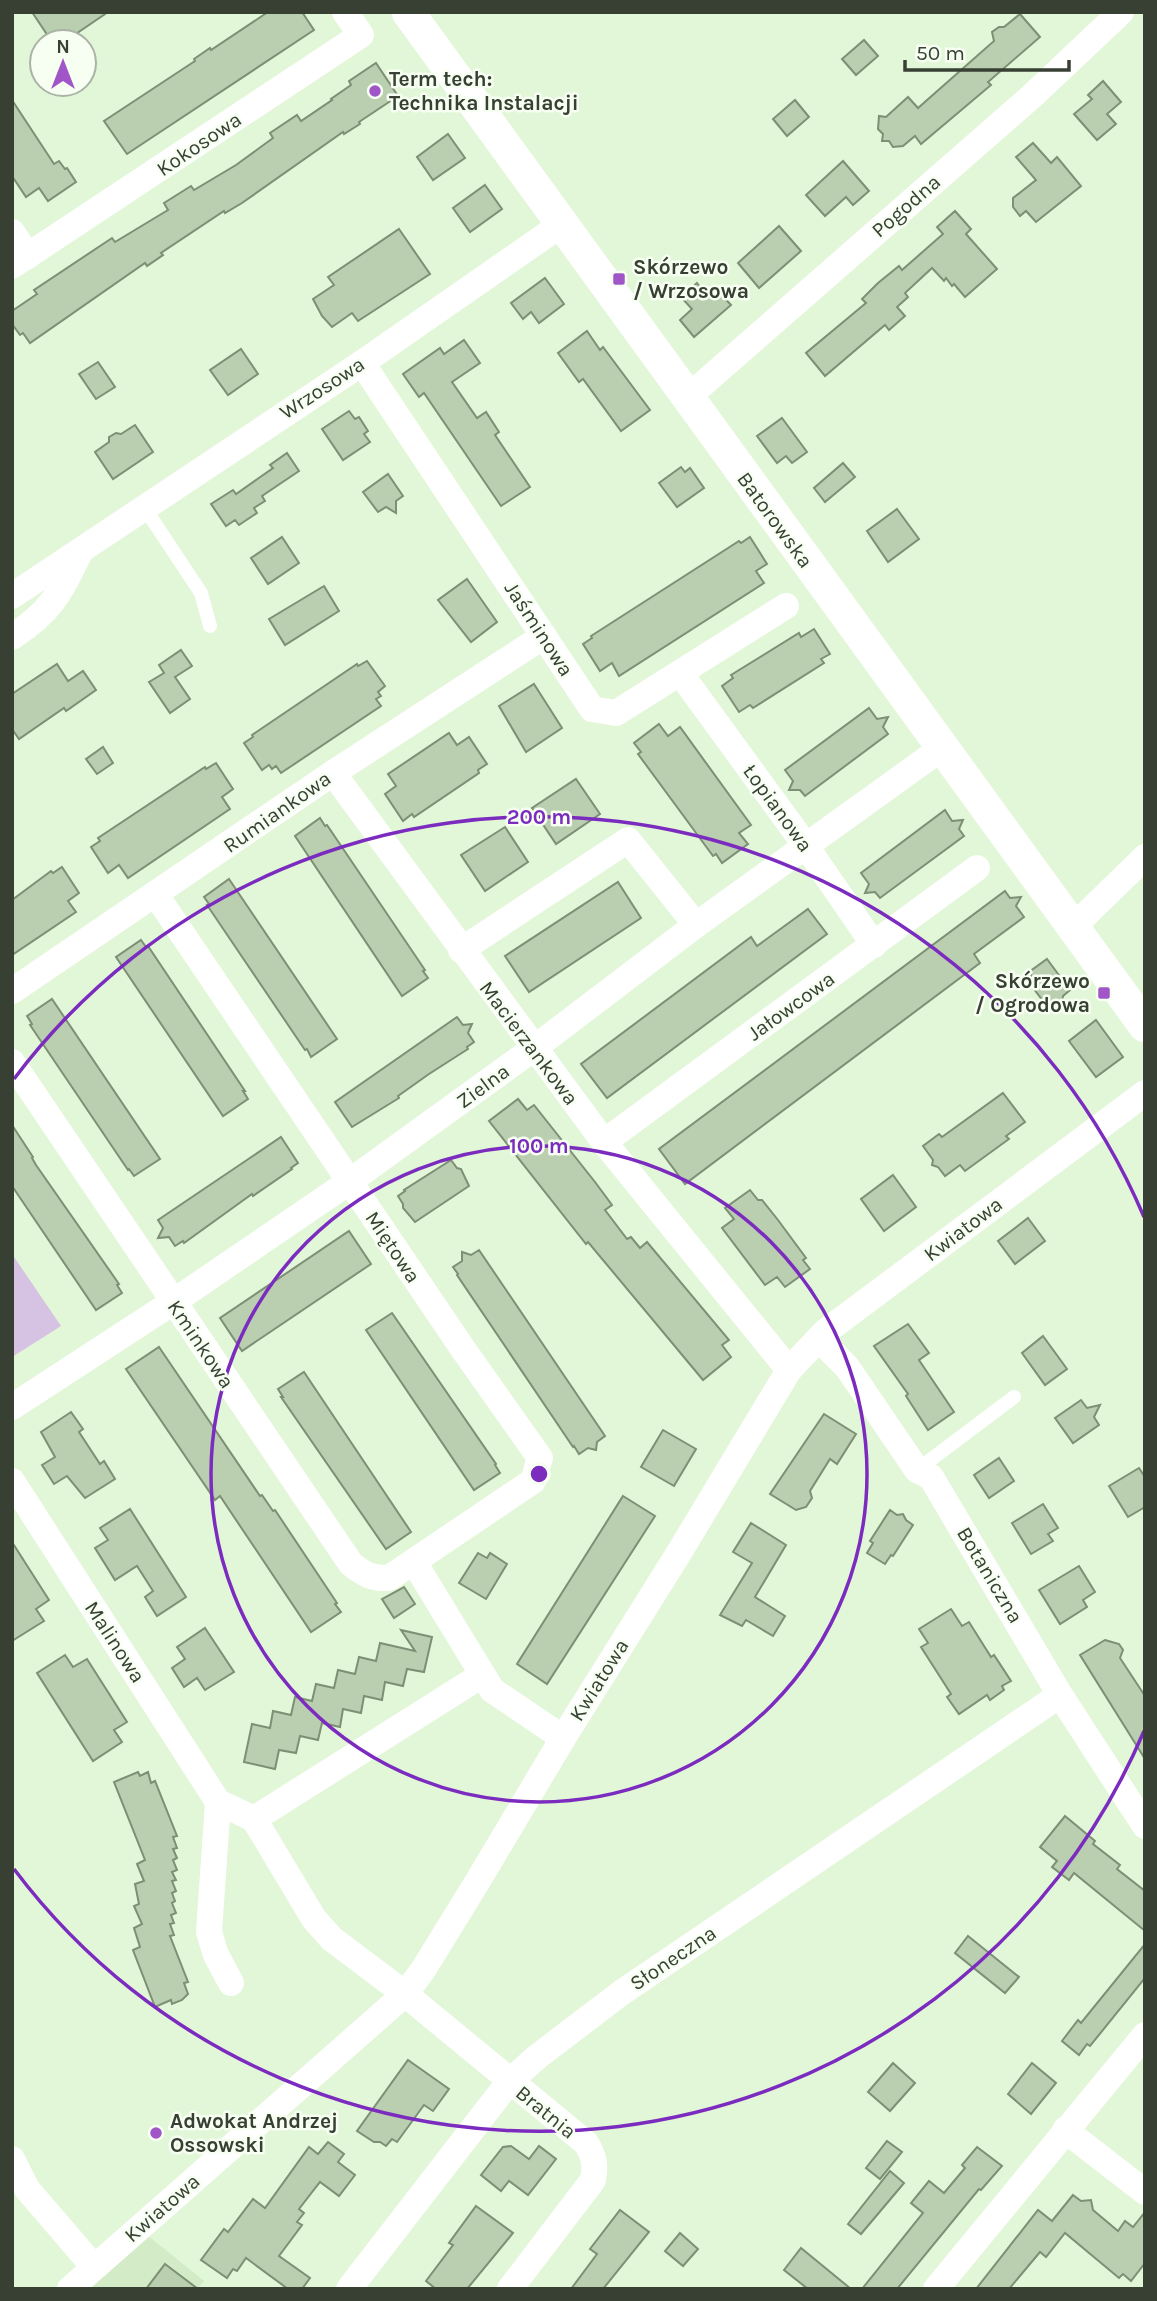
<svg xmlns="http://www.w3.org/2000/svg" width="1157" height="2301" viewBox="0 0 1157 2301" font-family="Karla,sans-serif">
	<rect width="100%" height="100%" fill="#e2f6d8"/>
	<!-- built -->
	<polygon fill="#d3ebc7" points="147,2235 204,2281 197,2289 86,2289"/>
	<!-- green -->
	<polygon fill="#d6c2e2" points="12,1254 61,1326 12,1357"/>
	<!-- building -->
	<g fill="#baceb0" stroke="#7d8f74" stroke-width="2">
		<polygon points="32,12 108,12 64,42 52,42"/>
		<polygon points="268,12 302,12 314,30 127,154 104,121 195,61 194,59 210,48 211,50"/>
		<polygon points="1020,14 1040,37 988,82 991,85 921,144 915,136 903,146 893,147 889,141 882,141 883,134 878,129 879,116 886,117 908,97 918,108 994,41 992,32 999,27 1004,27"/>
		<polygon points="864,40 878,56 856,75 842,59"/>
		<polygon points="376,63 398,96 359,122 360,124 344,134 343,132 242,203 225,213 224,211 161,253 163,255 147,266 145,263 30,343 23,333 20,335 12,324 12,311 37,294 34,290 112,238 115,242 168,210 164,203 191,186 194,190 236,165 273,138 270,133 297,115 301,121 332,100 331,99 351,85 349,81"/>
		<polygon points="1103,81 1121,102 1107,114 1116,124 1097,140 1074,114 1092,99 1088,95"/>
		<polygon points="12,100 54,164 59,161 65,169 67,168 76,182 48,201 39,188 26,197 12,176"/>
		<polygon points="795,100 809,117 787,136 773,119"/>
		<polygon points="448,134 465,158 433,180 417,157"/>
		<polygon points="1033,143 1051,163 1057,157 1081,186 1036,222 1026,211 1020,216 1013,207 1013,198 1036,180 1016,157"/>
		<polygon points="843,161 869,191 853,205 846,197 825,216 806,195"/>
		<polygon points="485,185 502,209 470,232 453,208"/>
		<polygon points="955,211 971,229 966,234 997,269 965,297 954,284 952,286 946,278 944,281 932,268 905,293 908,297 897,307 905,316 889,330 885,325 825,376 806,353 866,303 862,299 878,283 899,266 902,270 943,234 937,227"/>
		<polygon points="779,226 801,251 759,288 738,263"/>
		<polygon points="399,229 430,274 358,321 352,313 332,327 322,316 313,299 334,285 328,277"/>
		<polygon points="545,278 564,304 539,323 531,312 523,319 511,303"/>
		<polygon points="697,283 707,296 716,289 731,305 694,337 680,320 692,309 681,297"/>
		<polygon points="587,331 600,350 603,347 650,410 621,431 583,379 579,382 558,353"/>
		<polygon points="464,340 480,363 452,382 477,418 486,412 499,432 495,435 530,487 501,506 424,393 419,397 403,374 440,348 444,354"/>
		<polygon points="241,349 258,374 228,395 210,370"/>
		<polygon points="98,362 115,387 96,399 79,374"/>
		<polygon points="349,411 355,419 359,417 368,431 364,434 370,442 343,460 322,429"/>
		<polygon points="782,418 807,452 792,463 786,456 777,463 757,436"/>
		<polygon points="135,425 153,452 113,479 95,452 109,442 109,437 116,433 121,434"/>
		<polygon points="287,453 299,471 262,496 265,501 254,508 257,513 239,525 235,520 226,526 211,504 233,490 236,494 273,468 270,465"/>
		<polygon points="843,463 855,477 825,502 814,488"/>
		<polygon points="681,467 685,472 690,468 704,488 677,507 659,483"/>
		<polygon points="388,474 403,496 396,501 396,513 386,507 378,512 363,492"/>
		<polygon points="897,509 919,539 888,562 867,531"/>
		<polygon points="282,537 299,563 268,584 251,558"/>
		<polygon points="750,537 767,564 756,571 764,583 619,676 612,663 600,671 583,644 592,638 591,636 739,541 741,543"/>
		<polygon points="467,579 497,622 471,642 438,600"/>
		<polygon points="324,586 339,611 285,645 269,619"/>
		<polygon points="814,629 830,654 821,659 824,663 753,708 750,705 739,712 722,686 733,678 731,675 799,633 801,637"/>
		<polygon points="181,650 192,666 175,677 190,699 170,713 149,682 164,673 159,665"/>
		<polygon points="367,661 385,686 378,692 381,696 376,699 381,706 281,773 276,766 272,769 269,765 262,770 244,743 253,737 252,735 357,664 358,666"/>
		<polygon points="57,664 68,681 83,671 96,690 66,711 64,708 19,739 12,729 12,694"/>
		<polygon points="534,684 562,728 526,752 499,706"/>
		<polygon points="869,708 877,719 888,717 883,727 888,734 805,796 800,790 789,790 793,781 785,770"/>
		<polygon points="659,724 668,736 680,727 751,825 739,833 748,844 722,863 716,854 713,856 638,754 641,752 634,743"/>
		<polygon points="449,733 457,745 469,737 487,764 478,770 479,773 414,817 412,814 403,821 385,794 396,786 388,774"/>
		<polygon points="103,747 113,763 97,774 86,759"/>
		<polygon points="216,763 233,789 222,797 230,809 128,878 119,865 108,873 91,847 100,841 98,838 205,767 206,769"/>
		<polygon points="576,779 600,814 556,844 532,808"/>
		<polygon points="945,810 952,821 963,820 959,829 964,836 880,898 875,892 865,893 869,884 861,873"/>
		<polygon points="320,818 325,826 327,825 425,970 423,971 428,978 402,996 295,836"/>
		<polygon points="505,827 528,862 485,891 461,855"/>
		<polygon points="62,867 79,893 68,901 76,912 12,955 12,900 51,871 53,873"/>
		<polygon points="229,879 337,1039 311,1057 307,1049 305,1050 207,905 209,904 204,897"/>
		<polygon points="618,882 641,918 529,992 505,956"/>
		<polygon points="1005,891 1010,898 1021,897 1016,906 1024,917 974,954 980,963 685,1184 659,1149"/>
		<polygon points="808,909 827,934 607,1098 581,1064 751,937 757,946"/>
		<polygon points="141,940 146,947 148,946 245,1091 243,1091 248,1099 223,1116 116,957"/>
		<polygon points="1047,959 1070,990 1063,996 1062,1003 1043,1001 1031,985 1036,982 1029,972"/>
		<polygon points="52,999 160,1159 134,1176 129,1169 128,1170 30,1025 32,1024 27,1016"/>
		<polygon points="457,1017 463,1025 472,1024 468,1033 474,1042 467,1047 468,1049 429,1074 398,1096 399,1098 352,1127 335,1102"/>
		<polygon points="1096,1020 1123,1057 1096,1077 1069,1041"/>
		<polygon points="1003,1093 1025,1122 1006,1136 1009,1139 965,1171 960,1165 945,1176 938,1167 932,1165 933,1160 923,1146 939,1134 942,1137"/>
		<polygon points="518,1099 527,1110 534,1105 595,1182 612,1205 605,1210 627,1239 631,1237 640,1248 647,1242 729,1340 722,1345 731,1357 703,1380 588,1242 586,1244 489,1121"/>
		<polygon points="12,1125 33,1157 32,1158 36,1165 119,1284 117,1285 122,1293 96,1310 12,1186"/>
		<polygon points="281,1137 298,1163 291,1168 292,1169 253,1196 252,1194 184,1243 183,1241 175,1246 169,1237 158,1238 163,1228 158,1220"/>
		<polygon points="451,1160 457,1168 461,1169 469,1186 415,1222 403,1208 403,1204 398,1196 405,1191 404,1190"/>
		<polygon points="893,1175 916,1207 884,1231 861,1199"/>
		<polygon points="750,1190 758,1200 762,1200 778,1220 806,1258 803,1260 810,1269 785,1287 777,1277 765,1285 722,1228 734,1219 725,1208"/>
		<polygon points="1028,1218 1045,1241 1015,1264 998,1241"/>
		<polygon points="349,1231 371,1264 242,1351 220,1318"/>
		<polygon points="479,1250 605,1436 597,1442 596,1450 588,1448 579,1454 574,1446 573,1447 457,1275 458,1274 453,1267 462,1261 462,1252 471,1255"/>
		<polygon points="392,1313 496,1464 495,1465 500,1473 474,1490 366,1330"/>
		<polygon points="908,1324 929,1353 919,1360 954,1412 928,1430 906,1396 908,1394 874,1346"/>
		<polygon points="1043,1336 1067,1369 1045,1385 1022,1353"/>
		<polygon points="159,1347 260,1496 262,1495 273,1511 275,1510 337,1603 335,1604 341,1612 311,1632 220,1496 215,1500 126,1369"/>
		<polygon points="304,1372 411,1532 386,1549 281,1397 283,1397 278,1389"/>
		<polygon points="1081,1400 1087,1408 1100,1405 1094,1417 1099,1425 1073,1443 1055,1418"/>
		<polygon points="71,1412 83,1429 79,1432 100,1464 104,1461 115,1479 85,1498 67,1476 54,1484 42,1465 55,1457 41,1432"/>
		<polygon points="824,1414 856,1434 837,1464 830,1459 810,1491 812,1498 806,1507 796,1510 770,1494"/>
		<polygon points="663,1430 696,1449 674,1486 641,1467"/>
		<polygon points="999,1458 1014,1481 989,1498 974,1475"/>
		<polygon points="1139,1468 1145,1477 1145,1507 1128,1517 1109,1486"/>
		<polygon points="623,1496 655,1516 547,1684 517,1664"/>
		<polygon points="1043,1504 1058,1528 1048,1534 1053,1541 1031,1554 1012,1523"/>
		<polygon points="130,1509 186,1597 157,1616 145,1597 153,1591 137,1566 115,1580 95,1548 108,1540 100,1528"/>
		<polygon points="890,1510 897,1515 903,1514 906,1520 913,1525 893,1556 891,1555 885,1564 867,1553 873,1543 870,1541"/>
		<polygon points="751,1523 786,1545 755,1597 785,1616 773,1636 746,1620 742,1626 720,1615 752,1563 733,1552"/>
		<polygon points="12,1542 49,1600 36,1609 44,1621 12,1641"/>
		<polygon points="478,1553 487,1558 490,1553 507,1564 486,1599 459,1583"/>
		<polygon points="1079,1566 1095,1592 1083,1600 1087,1607 1060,1624 1039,1590"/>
		<polygon points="404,1587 415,1604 394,1618 382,1599"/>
		<polygon points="951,1609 962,1626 969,1622 991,1657 994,1655 1011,1681 1002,1686 1004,1690 990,1700 987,1695 959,1714 947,1697 951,1694 921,1647 928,1643 919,1629"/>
		<polygon points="205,1628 234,1672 205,1690 197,1678 184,1687 172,1668 185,1659 177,1647"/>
		<polygon points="401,1630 432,1637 424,1672 407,1669 403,1686 385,1682 382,1700 364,1696 361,1713 343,1709 340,1727 322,1723 318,1740 300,1736 296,1753 279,1750 275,1769 244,1762 252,1724 270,1728 273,1711 291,1715 295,1697 312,1701 316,1684 334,1688 338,1670 355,1674 359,1657 376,1661 380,1643 415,1651"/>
		<polygon points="1105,1640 1119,1644 1123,1650 1120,1658 1145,1696 1145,1759 1080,1655"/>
		<polygon points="65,1655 73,1667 87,1659 127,1722 114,1730 122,1742 93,1761 37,1673"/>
		<polygon points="138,1772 140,1776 148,1772 151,1783 155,1781 177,1836 173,1837 177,1848 173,1849 177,1858 173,1860 177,1870 172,1872 176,1880 172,1881 176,1891 172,1893 175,1901 172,1903 176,1913 171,1915 174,1923 170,1924 174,1935 170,1936 188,1982 184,1983 188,1994 182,2000 172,2004 171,2000 155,2007 133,1950 140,1947 134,1928 142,1924 134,1906 139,1904 135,1884 144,1881 137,1864 145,1860 114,1782"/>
		<polygon points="1065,1816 1095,1841 1093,1844 1120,1865 1117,1869 1145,1891 1145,1931 1074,1873 1069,1880 1052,1867 1057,1861 1040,1847"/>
		<polygon points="968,1936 1019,1977 1005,1993 955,1953"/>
		<polygon points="1145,1944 1145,1978 1090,2046 1087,2044 1079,2055 1062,2041 1078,2020 1081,2023"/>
		<polygon points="408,2060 449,2089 433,2111 424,2105 397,2142 392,2139 386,2146 380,2142 374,2142 357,2131"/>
		<polygon points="893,2063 915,2083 890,2111 868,2092"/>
		<polygon points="1032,2063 1056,2083 1031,2114 1008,2094"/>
		<polygon points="887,2141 902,2152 880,2179 866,2168"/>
		<polygon points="328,2142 344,2154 338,2162 355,2175 339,2196 320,2182 299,2209 304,2213 297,2222 302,2225 279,2256 310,2278 302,2289 288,2289 246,2258 237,2271 233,2269 227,2278 201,2260 224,2229 228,2232 253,2199 265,2208 309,2147 318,2154"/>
		<polygon points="511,2146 529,2159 539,2146 556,2159 528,2195 509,2181 501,2191 481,2175 503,2147"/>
		<polygon points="977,2147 1002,2166 981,2190 979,2189 897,2289 862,2289 923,2213 911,2203 929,2181 944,2193 965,2168 962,2165"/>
		<polygon points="890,2171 904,2183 861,2234 848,2224"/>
		<polygon points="1073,2195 1081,2201 1091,2200 1093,2210 1118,2231 1125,2221 1133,2227 1145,2212 1145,2263 1131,2281 1123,2274 1119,2278 1065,2233 1046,2257 1040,2252 1009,2289 976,2289 1038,2210 1052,2221"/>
		<polygon points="476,2206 513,2233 467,2289 436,2289 426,2281 453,2245 449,2243"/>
		<polygon points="620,2210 649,2232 603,2289 571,2289 597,2254 590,2249"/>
		<polygon points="680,2233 698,2249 683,2266 665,2251"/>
		<polygon points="801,2248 851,2289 808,2289 784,2270"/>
		<polygon points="165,2264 198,2289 146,2289"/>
	</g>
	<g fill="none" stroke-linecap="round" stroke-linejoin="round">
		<!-- service -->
		<g stroke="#fff" stroke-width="14">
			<polyline points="144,507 201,593 210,626"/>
			<polyline points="917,1470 1014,1397"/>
		</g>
		<!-- minor -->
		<g stroke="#fff" stroke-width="26">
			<polyline points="12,232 28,256"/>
			<polyline points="12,266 361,35 345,12"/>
			<polyline points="362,363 592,709 616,713 786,606"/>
			<polyline points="688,397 1032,96 1121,12"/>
			<polyline points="12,596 362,363 562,224"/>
			<path d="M12,637C52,611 60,593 80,552"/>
			<polyline points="680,673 806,846 874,945"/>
			<polyline points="333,773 604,1142 789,1370"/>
			<polyline points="1073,927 1145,857"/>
			<polyline points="461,950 628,840 696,925"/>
			<polyline points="12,991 333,773 544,636"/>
			<path d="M12,1062L351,1564C364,1574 372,1579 389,1578L533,1481L540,1458L463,1349L156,895"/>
			<polyline points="604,1142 977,868"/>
			<polyline points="819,1339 847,1367 917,1470 931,1477 1060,1695 1145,1826"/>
			<polyline points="12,1407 173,1302 349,1182 533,1049 696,925 942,748"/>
			<path d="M12,1481L218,1802L254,1819L314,1919L332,1939L405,1994L586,2143C594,2156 596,2165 593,2180L510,2289"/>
			<polyline points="414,1562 492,1690 563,1738"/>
			<polyline points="218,1802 209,1932 216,1955 231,1983"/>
			<polyline points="254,1819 482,1675"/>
			<polyline points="1065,2130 1145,2192"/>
			<polyline points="12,2159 27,2189 94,2267"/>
			<polyline points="70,2289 405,1994 423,1970 479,1879 563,1738 677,1556 789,1370 825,1332 1145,1093"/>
			<polyline points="349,2289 509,2082 537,2057 621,1993 1060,1695"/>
			<polyline points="936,2289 1145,2035"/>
		</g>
		<!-- tertiary -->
		<polyline stroke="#fff" stroke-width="33" points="408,12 1145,1026"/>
	</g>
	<!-- distance rings -->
	<g fill="none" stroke="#7b2cbf" stroke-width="3.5">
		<circle cx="539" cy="1474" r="328"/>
		<path d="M1144 1731A657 657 0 0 1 14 1869M14 1079A657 657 0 0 1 1144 1217"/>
	</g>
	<!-- markers -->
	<g fill="#a156c8" stroke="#f7fff3" stroke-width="2.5">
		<circle cx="375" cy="91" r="7"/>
		<rect x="612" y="272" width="14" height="14" rx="3.5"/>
		<rect x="1097" y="986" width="14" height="14" rx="3.5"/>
		<circle cx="156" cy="2133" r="7"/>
	</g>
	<g text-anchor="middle" stroke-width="5" stroke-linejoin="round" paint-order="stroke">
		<!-- poi labels -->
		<g font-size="21" font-weight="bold" fill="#384034" stroke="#f7fff3" text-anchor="start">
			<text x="389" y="86">Term tech:<tspan x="389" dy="24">Technika Instalacji</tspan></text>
			<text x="633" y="274">Skórzewo<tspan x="633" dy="24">/ Wrzosowa</tspan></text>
			<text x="1090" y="988" text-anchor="end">Skórzewo<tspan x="1090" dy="24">/ Ogrodowa</tspan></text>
			<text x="170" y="2128">Adwokat Andrzej<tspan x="170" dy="24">Ossowski</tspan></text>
		</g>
		<!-- street labels -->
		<g font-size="21" fill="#384034" stroke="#f7fff3">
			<text transform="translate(199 144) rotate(-34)" y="7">Kokosowa</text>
			<text transform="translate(906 206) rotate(-41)" y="7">Pogodna</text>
			<text transform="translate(322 388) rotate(-33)" y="7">Wrzosowa</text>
			<text transform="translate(775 520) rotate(54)" y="7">Batorowska</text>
			<text transform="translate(539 629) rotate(57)" y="7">Jaśminowa</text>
			<text transform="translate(778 808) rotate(54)" y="7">Łopianowa</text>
			<text transform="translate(277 812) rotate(-35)" y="7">Rumiankowa</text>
			<text transform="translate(791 1006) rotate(-36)" y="7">Jałowcowa</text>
			<text transform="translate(529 1043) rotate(53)" y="7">Macierzankowa</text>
			<text transform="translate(483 1086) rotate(-36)" y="7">Zielna</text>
			<text transform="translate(963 1229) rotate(-37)" y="7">Kwiatowa</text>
			<text transform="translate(393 1247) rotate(56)" y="7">Miętowa</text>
			<text transform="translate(201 1344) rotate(56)" y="7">Kminkowa</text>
			<text transform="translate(990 1575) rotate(59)" y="7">Botaniczna</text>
			<text transform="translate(115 1642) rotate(57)" y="7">Malinowa</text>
			<text transform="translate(599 1680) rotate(-58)" y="7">Kwiatowa</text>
			<text transform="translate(673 1958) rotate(-34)" y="7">Słoneczna</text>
			<text transform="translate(546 2112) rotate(39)" y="7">Bratnia</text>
			<text transform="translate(162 2208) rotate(-41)" y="7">Kwiatowa</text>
		</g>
	</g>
	<circle cx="539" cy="1474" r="10" fill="#7b2cbf" stroke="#f7fff3" stroke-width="3.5"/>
	<g font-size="21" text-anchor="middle" font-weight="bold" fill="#7b2cbf" stroke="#f7fff3" stroke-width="5" stroke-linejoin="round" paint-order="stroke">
		<text x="539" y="824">200 m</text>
		<text x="539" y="1153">100 m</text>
	</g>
	<!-- border -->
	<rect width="1157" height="2301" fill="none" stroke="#384034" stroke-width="28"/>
	<!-- north arrow -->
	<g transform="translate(63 63)"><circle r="33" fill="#f7fff3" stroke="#abb3a7" stroke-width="2"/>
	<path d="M0-5L12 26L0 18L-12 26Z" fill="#a156c8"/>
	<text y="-10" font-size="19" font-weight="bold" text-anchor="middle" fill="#384034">N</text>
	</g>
	<!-- scale -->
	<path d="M905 60v10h164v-10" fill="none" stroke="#384034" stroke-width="3.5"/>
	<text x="916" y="60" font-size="21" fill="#384034" stroke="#f7fff3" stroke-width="5" paint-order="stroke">50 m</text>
</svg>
